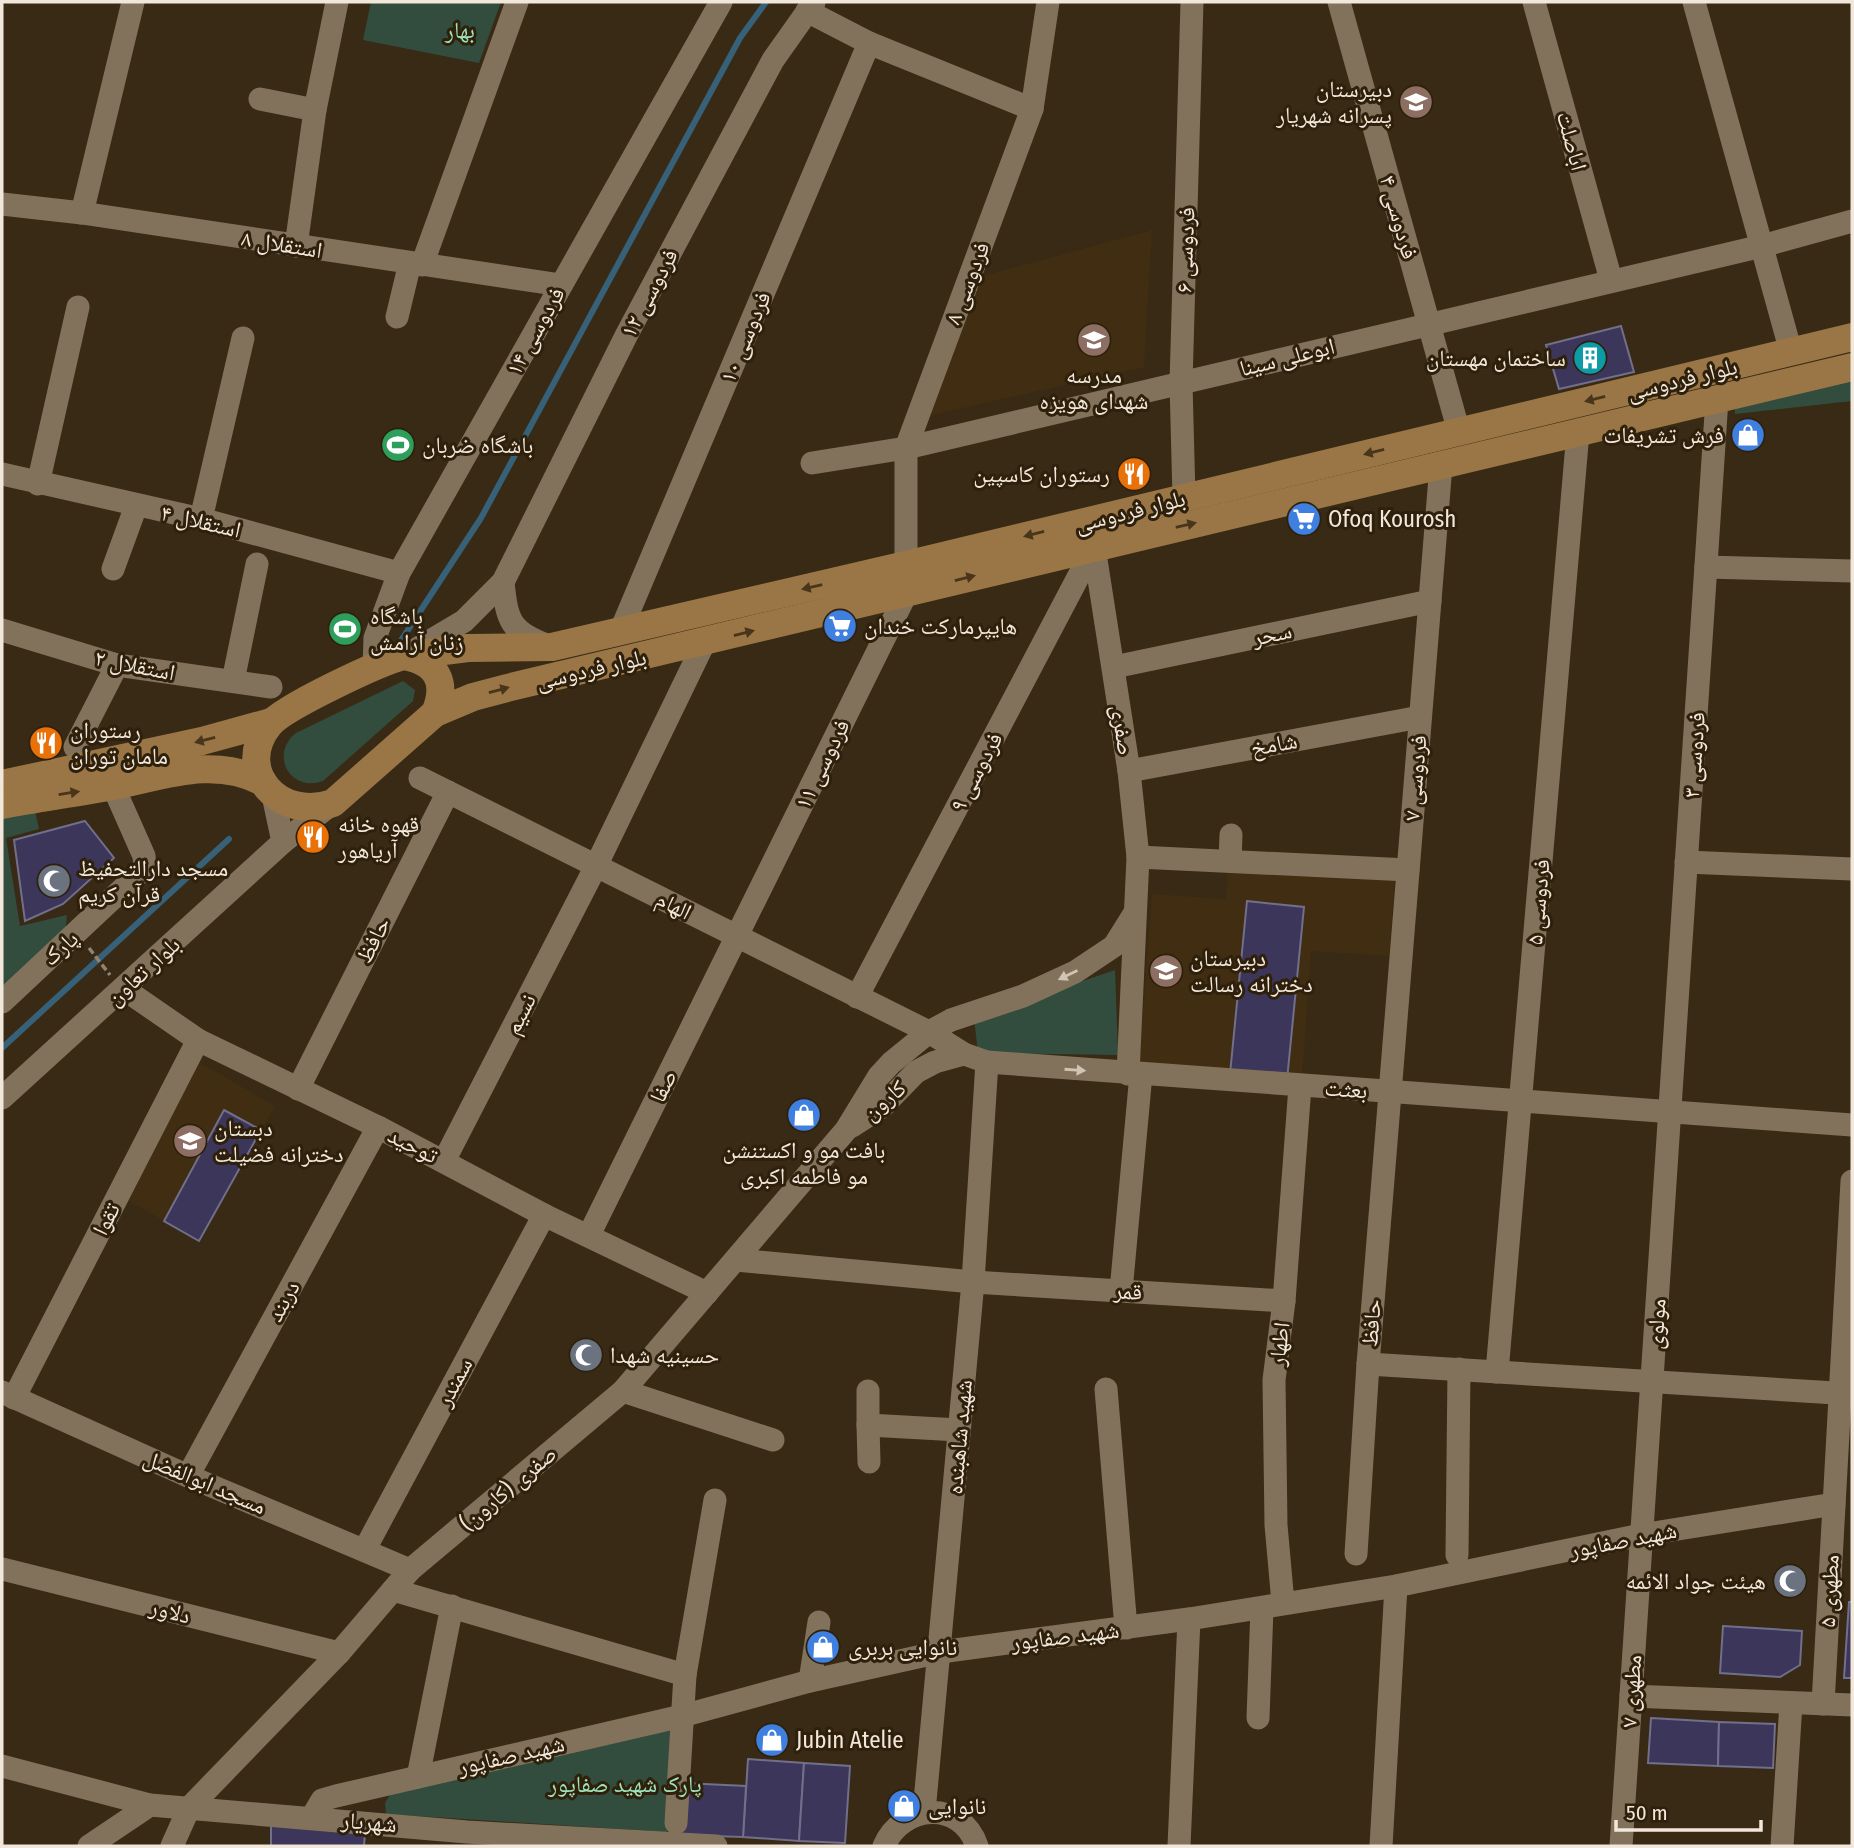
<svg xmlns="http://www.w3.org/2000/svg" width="1854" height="1848" viewBox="0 0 1854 1848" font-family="'Fira Sans Condensed','Noto Naskh Arabic',sans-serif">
	<rect width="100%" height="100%" fill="#382a15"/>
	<!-- built -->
	<g fill="#412e12">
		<polygon points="1152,230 1144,367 927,416 983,276"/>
		<polygon points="1228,864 1395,877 1389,956 1311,951 1302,1080 1139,1068 1152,894 1226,899"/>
		<polygon points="200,1063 275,1106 199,1241 124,1198"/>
	</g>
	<!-- green -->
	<g fill="#324d3d">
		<polygon points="371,2 501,2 479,63 363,40"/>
		<polygon points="1852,379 1852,401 1735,414 1735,403"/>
		<path d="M403,681L415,690L413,701L323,781C290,793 269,754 296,733Z"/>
		<polygon points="35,811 39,829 6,838 20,926 67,915 65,935 2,990 2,817"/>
		<polygon points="1115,970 1118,1055 978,1053 974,1018"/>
		<polygon points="676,1725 667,1832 386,1814 385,1803 391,1793"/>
	</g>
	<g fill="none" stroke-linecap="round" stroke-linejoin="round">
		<!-- stream -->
		<g stroke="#366178" stroke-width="6">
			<polyline points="402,639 481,518 740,38 766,2"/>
			<polyline points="2,1048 229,839"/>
		</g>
	</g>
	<!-- building -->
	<g fill="#3b365a" stroke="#716f89" stroke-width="2">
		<polygon points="1621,326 1634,372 1559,389 1546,345"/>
		<polygon points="85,821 114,858 63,904 25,921 14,840"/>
		<polygon points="1247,901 1304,907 1287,1080 1230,1074"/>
		<polygon points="224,1110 261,1130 199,1241 164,1221"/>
		<polygon points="1849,1602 1852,1602 1852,1678 1844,1678"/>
		<polygon points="1723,1626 1802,1631 1800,1665 1780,1677 1720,1673"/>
		<polygon points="1651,1718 1719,1722 1718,1766 1648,1763"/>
		<polygon points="1719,1722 1775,1724 1773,1768 1718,1766"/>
		<polygon points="748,1759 804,1763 799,1841 743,1837"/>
		<polygon points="804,1763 850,1766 845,1843 799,1841"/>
		<polygon points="683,1783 746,1786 743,1837 680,1835"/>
		<polygon points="271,1823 365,1833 364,1846 271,1846"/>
	</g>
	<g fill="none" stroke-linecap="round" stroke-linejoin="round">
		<!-- path -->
		<polyline stroke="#908372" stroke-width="3.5" stroke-dasharray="7 3.5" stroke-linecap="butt" points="89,948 110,975"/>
		<!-- minor -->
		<g stroke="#83725b" stroke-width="23">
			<polyline points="1339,2 1459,432"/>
			<polyline points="1534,2 1611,280"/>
			<polyline points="1694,2 1791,352"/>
			<polyline points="807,11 869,43 1032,109"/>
			<polyline points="260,99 315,110"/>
			<polyline points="2,204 82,213 561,285"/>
			<polyline points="82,213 133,2"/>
			<polyline points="296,246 315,110 337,2"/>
			<polyline points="422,265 517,2"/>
			<polyline points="397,317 410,263"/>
			<polyline points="812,463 906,448 1762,246 1852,221"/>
			<polyline points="2,474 201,519 399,573"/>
			<polyline points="38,484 78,307"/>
			<polyline points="1184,498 1181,383 1192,2"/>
			<polyline points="201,519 243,338"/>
			<polyline points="1094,547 1129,771 1138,857 1128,1074"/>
			<polyline points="906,565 906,448 1032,109 1048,2"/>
			<polyline points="1706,567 1852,571"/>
			<polyline points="113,569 136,506"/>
			<path d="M503,582C507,621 510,632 549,646"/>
			<polyline points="2,630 117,665 271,687"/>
			<polyline points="621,630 869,43"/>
			<polyline points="410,653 464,621 503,582 627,334 773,60 814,2"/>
			<polyline points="1114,667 1430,601"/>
			<polyline points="374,668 375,638 399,573 721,2"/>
			<polyline points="233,681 257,564"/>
			<polyline points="75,747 117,665"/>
			<polyline points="1129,771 1420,717"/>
			<polyline points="420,778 929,1032 964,1054 987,1062 1852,1125"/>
			<polyline points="273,795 283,842"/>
			<polyline points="1138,857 1408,870"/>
			<polyline points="1230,861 1231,835"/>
			<polyline points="1686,862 1852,869"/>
			<polyline points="124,989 198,1040 378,1127 544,1215 707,1293"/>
			<polyline points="857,997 1094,547"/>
			<polyline points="2,1002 145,868 144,856 113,786"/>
			<polyline points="298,1089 448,792"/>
			<polyline points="2,1098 283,842 333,803"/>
			<polyline points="852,1126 883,1106 916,1072 935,1062 964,1054"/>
			<polyline points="444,1161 596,866 704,643"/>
			<polyline points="589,1235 907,592"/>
			<polyline points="736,1260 973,1282 1284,1301"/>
			<polyline points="1121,1291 1141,1074"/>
			<polyline points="1368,1364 1852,1394"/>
			<polyline points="1497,1372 1578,432"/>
			<polyline points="1106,1389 1126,1628"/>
			<polyline points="623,1391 773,1440"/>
			<polyline points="2,1392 188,1476 410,1570"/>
			<polyline points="14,1398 198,1040"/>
			<polyline points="868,1425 868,1391"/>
			<polyline points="869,1462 868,1425 959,1430"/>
			<polyline points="188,1476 378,1127"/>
			<polyline points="365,1549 544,1215"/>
			<polyline points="1356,1554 1368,1364 1441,465"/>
			<polyline points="1457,1555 1459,1369"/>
			<polyline points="2,1569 339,1653"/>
			<polyline points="393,1590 685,1675"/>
			<polyline points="1283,1603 1276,1525 1274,1380 1284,1301 1300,1086"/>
			<polyline points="810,1681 819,1622"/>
			<polyline points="1631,1696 1852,1705"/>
			<polyline points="1823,1704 1852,1181"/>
			<polyline points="1258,1718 1262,1608"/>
			<polyline points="2,1766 150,1805 467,1832 716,1846"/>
			<polyline points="418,1777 452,1606"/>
			<polyline points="924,1812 973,1282 987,1062"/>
			<polyline points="312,1817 322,1800 336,1796 682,1716 810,1681 940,1652 1189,1619 1396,1586 1641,1535 1834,1504"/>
			<polyline points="676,1823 685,1675 715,1500"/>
			<polyline points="89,1846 150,1805"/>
			<polyline points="172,1846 189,1808 339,1653 410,1570 623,1391 846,1130 879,1076 891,1063 929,1032 951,1020 1023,996 1075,972 1114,946 1134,914"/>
			<path d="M884,1846C902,1804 961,1799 977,1846"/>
			<polyline points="1179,1846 1189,1619"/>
			<polyline points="1381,1846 1396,1586"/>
			<polyline points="1621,1846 1717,399"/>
			<polyline points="1782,1846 1791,1703"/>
		</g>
		<!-- major -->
		<g stroke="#9a7646" stroke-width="28">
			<polyline points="404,656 468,648 552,647 906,565 1852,337"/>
			<path d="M404,656C437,662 448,682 435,713L333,803C279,822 233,770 269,725C284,707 380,662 404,656Z"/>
			<polyline points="435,713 473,697 507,688 1852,367"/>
			<polyline points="2,784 202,741 271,722"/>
			<path d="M2,805C39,798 76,793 113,786C164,776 214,756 263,782"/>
		</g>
	</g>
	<!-- one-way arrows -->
	<defs><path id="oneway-solid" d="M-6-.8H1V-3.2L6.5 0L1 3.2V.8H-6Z" transform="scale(1.75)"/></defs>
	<g fill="#49361a">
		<use href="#oneway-solid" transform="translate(1595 399) rotate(166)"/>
		<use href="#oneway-solid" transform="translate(1374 452) rotate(166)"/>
		<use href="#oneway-solid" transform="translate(1186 525) rotate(-13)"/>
		<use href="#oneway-solid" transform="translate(1034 534) rotate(166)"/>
		<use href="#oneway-solid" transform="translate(965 578) rotate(-14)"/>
		<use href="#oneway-solid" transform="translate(812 587) rotate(167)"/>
		<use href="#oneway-solid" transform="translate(744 633) rotate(-14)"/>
		<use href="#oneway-solid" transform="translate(499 690) rotate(-15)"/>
		<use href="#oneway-solid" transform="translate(205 740) rotate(166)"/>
		<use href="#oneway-solid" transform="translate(69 793) rotate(-9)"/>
	</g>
	<g fill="#d0c4b4">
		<use href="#oneway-solid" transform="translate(1068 975) rotate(154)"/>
		<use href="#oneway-solid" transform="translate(1075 1070) rotate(4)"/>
	</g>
	<!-- icons -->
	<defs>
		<g id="school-disc" transform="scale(1.75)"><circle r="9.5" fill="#8d6e63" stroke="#2e200b"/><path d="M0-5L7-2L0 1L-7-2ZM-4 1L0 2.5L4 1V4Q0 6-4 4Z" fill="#fff"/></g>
		<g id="building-disc" transform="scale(1.75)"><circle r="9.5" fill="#0f9aa8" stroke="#2e200b"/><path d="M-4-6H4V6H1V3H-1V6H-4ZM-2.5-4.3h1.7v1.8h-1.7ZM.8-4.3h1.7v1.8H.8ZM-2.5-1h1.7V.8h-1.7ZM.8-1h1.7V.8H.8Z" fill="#fff"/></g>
		<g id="shop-disc" transform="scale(1.75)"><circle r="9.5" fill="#3f7fe0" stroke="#2e200b"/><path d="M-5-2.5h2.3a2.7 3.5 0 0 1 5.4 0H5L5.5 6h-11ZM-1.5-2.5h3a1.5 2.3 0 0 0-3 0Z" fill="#fff"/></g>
		<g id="stadium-disc" transform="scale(1.75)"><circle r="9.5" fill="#2e9e5b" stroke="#2e200b"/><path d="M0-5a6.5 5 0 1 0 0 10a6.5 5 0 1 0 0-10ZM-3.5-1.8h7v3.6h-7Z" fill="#fff"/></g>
		<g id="restaurant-disc" transform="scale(1.75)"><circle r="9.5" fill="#e8710a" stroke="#2e200b"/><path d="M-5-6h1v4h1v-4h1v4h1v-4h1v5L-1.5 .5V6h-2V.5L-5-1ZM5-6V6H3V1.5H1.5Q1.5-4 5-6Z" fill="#fff"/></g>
		<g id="supermarket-disc" transform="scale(1.75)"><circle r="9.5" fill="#3f7fe0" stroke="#2e200b"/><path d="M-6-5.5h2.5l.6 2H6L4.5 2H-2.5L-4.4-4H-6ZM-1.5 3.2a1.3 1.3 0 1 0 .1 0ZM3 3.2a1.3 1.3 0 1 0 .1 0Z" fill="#fff"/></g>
		<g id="mosque-disc" transform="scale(1.75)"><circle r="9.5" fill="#6b7280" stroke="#2e200b"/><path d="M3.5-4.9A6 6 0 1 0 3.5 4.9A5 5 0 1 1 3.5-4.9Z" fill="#fff"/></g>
	</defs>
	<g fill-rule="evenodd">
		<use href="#school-disc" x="1416" y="102"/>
		<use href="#school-disc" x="1094" y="340"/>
		<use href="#building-disc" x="1590" y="358"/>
		<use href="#shop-disc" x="1748" y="435"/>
		<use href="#stadium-disc" x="398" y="445"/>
		<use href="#restaurant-disc" x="1134" y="474"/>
		<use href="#supermarket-disc" x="1304" y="519"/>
		<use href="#supermarket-disc" x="840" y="626"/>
		<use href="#stadium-disc" x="345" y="629"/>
		<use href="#restaurant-disc" x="46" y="743"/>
		<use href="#restaurant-disc" x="313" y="837"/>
		<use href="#mosque-disc" x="54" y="881"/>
		<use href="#school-disc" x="1166" y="971"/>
		<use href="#shop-disc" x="804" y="1115"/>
		<use href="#school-disc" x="190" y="1141"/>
		<use href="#mosque-disc" x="586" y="1355"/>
		<use href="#mosque-disc" x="1790" y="1581"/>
		<use href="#shop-disc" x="823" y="1647"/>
		<use href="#shop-disc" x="772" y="1740"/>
		<use href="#shop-disc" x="904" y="1806"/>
	</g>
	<g text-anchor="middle" stroke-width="6" stroke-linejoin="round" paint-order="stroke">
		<!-- park labels -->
		<g font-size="23" fill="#9ee4bb" stroke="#2e200b">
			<text x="460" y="38">بهار</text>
			<text x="625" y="1792">پارک شهید صفاپور</text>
		</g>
		<!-- poi labels -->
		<g font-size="23" fill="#f1e7da" stroke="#2e200b" text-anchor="start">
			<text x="1392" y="97" text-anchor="end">دبیرستان<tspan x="1392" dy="26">پسرانه شهریار</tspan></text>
			<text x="1566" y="366" text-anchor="end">ساختمان مهستان</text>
			<text x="1094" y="383" text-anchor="middle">مدرسه<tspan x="1094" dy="26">شهدای هویزه</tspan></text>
			<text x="1724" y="443" text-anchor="end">فرش تشریفات</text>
			<text x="422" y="453">باشگاه ضربان</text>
			<text x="1110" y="482" text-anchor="end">رستوران کاسپین</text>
			<text x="1328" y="527">Ofoq Kourosh</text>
			<text x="370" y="624">باشگاه<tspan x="370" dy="26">زنان آرامش</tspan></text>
			<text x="864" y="634">هایپرمارکت خندان</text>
			<text x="70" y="738">رستوران<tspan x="70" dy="26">مامان توران</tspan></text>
			<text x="338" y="832">قهوه خانه<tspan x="338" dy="26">آریاهور</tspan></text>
			<text x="78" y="876">مسجد دارالتحفیظ<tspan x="78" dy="26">قرآن کریم</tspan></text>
			<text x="1190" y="966">دبیرستان<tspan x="1190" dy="26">دخترانه رسالت</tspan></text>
			<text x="214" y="1136">دبستان<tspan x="214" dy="26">دخترانه فضیلت</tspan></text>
			<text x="804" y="1158" text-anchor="middle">بافت مو و اکستنشن<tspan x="804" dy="26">مو فاطمه اکبری</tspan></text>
			<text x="610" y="1363">حسینیه شهدا</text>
			<text x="1766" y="1589" text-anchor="end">هیئت جواد الائمه</text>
			<text x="848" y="1655">نانوایی بربری</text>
			<text x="796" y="1748">Jubin Atelie</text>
			<text x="928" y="1814">نانوایی</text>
		</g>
		<!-- street labels -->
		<g font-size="23" fill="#f1e7da" stroke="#2e200b">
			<text transform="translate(1572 141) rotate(75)" y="8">اباصلت</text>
			<text transform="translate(1399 217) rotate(74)" y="8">فردوسی ۴</text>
			<text transform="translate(282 244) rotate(9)" y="8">استقلال ۸</text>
			<text transform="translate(1185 250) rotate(-88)" y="8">فردوسی ۶</text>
			<text transform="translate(967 283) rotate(-69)" y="8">فردوسی ۸</text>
			<text transform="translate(649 293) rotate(-62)" y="8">فردوسی ۱۲</text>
			<text transform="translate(535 331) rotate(-61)" y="8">فردوسی ۱۴</text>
			<text transform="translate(745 337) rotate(-67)" y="8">فردوسی ۱۰</text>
			<text transform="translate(1287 357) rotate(-14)" y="8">ابوعلی سینا</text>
			<text transform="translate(1682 379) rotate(-14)" y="8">بلوار فردوسی</text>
			<text transform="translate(1130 511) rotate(-14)" y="8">بلوار فردوسی</text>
			<text transform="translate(201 521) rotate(13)" y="8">استقلال ۴</text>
			<text transform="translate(1272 634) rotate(-12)" y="8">سحر</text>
			<text transform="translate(135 665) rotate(11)" y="8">استقلال ۲</text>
			<text transform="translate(591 669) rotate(-13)" y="8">بلوار فردوسی</text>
			<text transform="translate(1123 730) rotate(82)" y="8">صفری</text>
			<text transform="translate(1274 744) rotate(-10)" y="8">شامخ</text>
			<text transform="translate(1694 755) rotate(-86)" y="8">فردوسی ۳</text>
			<text transform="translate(822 764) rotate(-64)" y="8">فردوسی ۱۱</text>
			<text transform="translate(976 772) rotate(-62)" y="8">فردوسی ۹</text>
			<text transform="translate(1415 778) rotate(-85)" y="8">فردوسی ۷</text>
			<text transform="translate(1538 902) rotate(-85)" y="8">فردوسی ۵</text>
			<text transform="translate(674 905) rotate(27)" y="8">الهام</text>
			<text transform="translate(373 940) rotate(-63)" y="8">حافظ</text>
			<text transform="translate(60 948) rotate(-42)" y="8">پارک</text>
			<text transform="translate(143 971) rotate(-42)" y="8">بلوار تعاون</text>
			<text transform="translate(520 1014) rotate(-63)" y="8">نسیم</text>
			<text transform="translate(663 1086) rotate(-64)" y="8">صفا</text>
			<text transform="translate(1346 1089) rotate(4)" y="8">بعثت</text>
			<text transform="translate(884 1100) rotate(-40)" y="8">کارون</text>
			<text transform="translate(413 1145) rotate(27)" y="8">توحید</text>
			<text transform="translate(106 1219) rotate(-63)" y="8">تقوا</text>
			<text transform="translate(1128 1291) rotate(4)" y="8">قمر</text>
			<text transform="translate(283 1301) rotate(-61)" y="8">دربند</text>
			<text transform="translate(1371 1323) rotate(-85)" y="8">حافظ</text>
			<text transform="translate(1656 1324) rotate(-86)" y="8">مولوی</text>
			<text transform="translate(1279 1344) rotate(-83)" y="8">اطهار</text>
			<text transform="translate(454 1382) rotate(-62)" y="8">سمندر</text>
			<text transform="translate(959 1437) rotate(-85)" y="8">شهید شاهبنده</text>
			<text transform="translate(205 1482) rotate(23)" y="8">مسجد ابوالفضل</text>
			<text transform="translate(508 1488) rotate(-40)" y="8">صفری (کارون)</text>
			<text transform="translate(1623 1540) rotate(-11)" y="8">شهید صفاپور</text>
			<text transform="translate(1829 1591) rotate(-87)" y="8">مطهری ۵</text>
			<text transform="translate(170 1611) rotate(14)" y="8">دلاور</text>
			<text transform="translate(1065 1636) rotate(-7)" y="8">شهید صفاپور</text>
			<text transform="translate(1631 1691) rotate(-86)" y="8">مطهری ۷</text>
			<text transform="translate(511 1755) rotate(-13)" y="8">شهید صفاپور</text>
			<text transform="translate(369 1822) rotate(5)" y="8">شهریار</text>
		</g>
	</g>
	<!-- border -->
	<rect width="1854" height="1848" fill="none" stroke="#f1e7da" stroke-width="7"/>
	<!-- scale -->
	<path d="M1616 1820v10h145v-10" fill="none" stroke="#f1e7da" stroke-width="3.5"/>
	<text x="1626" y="1820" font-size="21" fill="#f1e7da" stroke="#2e200b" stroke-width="5" paint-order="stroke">50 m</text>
</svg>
